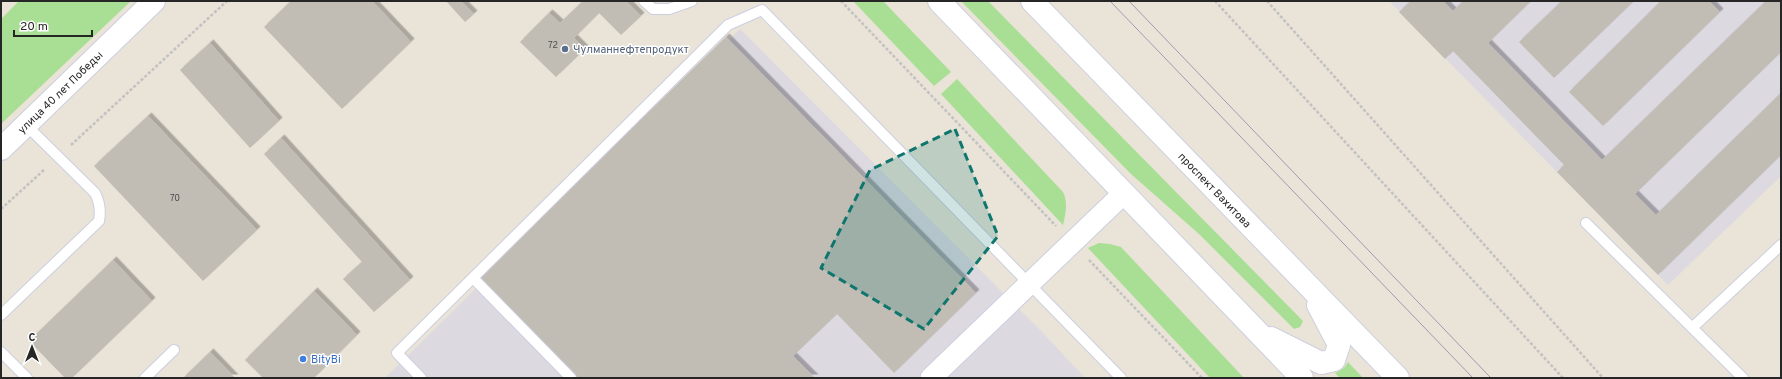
<svg xmlns="http://www.w3.org/2000/svg" width="1782" height="379" viewBox="0 0 1782 379" font-family="Overpass,sans-serif">
	<defs>
		<filter id="shadow"><feDropShadow dx="3.5" dy="-3.5" stdDeviation="0" flood-color="#0004"/></filter>
	</defs>
	<rect width="100%" height="100%" fill="#e9e3d8"/>
	<!-- industrial -->
	<g fill="#dcd9e1">
		<polygon points="1389,1 1781,1 1781,176 1668,285"/>
		<polygon points="740,29 1043,333 1085,378 385,378"/>
	</g>
	<!-- green -->
	<g fill="#a9df95">
		<polygon points="19,1 131,1 1,124 1,19"/>
		<polygon points="853,1 883,1 951,72 934,86"/>
		<polygon points="961,1 988,1 1303,321 1300,327 1294,329 1199,234 1131,174"/>
		<path d="M957,79L1063,192C1068,202 1066,213 1063,225L941,94Z"/>
		<polygon points="1099,243 1110,244 1121,247 1244,378 1210,378 1088,248"/>
		<polygon points="1348,362 1363,378 1340,378 1335,373 1344,368"/>
	</g>
	<!-- building -->
	<g fill="#c1bdb5" filter="url(#shadow)">
		<polygon points="291,1 372,1 411,42 342,109 264,27"/>
		<polygon points="446,1 461,1 474,14 465,22"/>
		<polygon points="583,1 626,1 641,16 621,35 599,13 574,38 585,49 556,77 520,42 549,13 560,23"/>
		<polygon points="1411,1 1443,1 1453,11 1463,1 1531,1 1488,43 1602,160 1766,1 1781,1 1781,52 1635,194 1656,215 1781,93 1781,155 1658,275 1557,172 1564,165 1453,51 1445,59 1399,12"/>
		<polygon points="1562,1 1634,1 1554,78 1519,42"/>
		<polygon points="1661,1 1709,1 1720,12 1603,126 1569,92"/>
		<polygon points="726,37 976,293 894,373 837,314 793,356 815,378 576,378 478,278"/>
		<polygon points="210,43 279,121 250,148 180,70"/>
		<polygon points="148,116 257,230 203,281 94,166"/>
		<polygon points="281,138 410,280 374,312 343,279 362,262 264,154"/>
		<polygon points="113,260 152,301 72,378 65,378 29,341"/>
		<polygon points="314,291 357,335 314,378 263,378 245,360"/>
		<polygon points="210,352 235,378 183,378"/>
	</g>
	<g fill="none" stroke-linecap="round" stroke-linejoin="round">
		<!-- service casing -->
		<g stroke="#cdcfe0" stroke-width="12">
			<g id="service">
				<polyline points="644,1 653,9 669,9 692,1"/>
				<polyline points="1586,223 1743,378"/>
				<polyline points="473,278 571,378"/>
				<path d="M1,315L99,221C101,211 100,203 95,193L26,125"/>
				<polyline points="1693,327 1781,245"/>
				<polyline points="1,352 27,378"/>
				<polyline points="145,378 174,350"/>
				<polyline points="421,378 397,353 728,25 762,10 1121,378"/>
			</g>
		</g>
		<!-- minor casing -->
		<g stroke="#cdcfe0" stroke-width="23">
			<polyline id="minor" points="931,378 1124,193"/>
		</g>
		<!-- tertiary casing -->
		<g stroke="#cdcfe0" stroke-width="24">
			<polyline id="tertiary" points="1,149 154,1"/>
		</g>
		<!-- secondary casing -->
		<g stroke="#cdcfe0" stroke-width="24">
			<g id="secondary">
				<polyline points="939,1 1302,378"/>
				<polyline points="1032,1 1398,378"/>
				<polyline points="1271,338 1321,363 1334,360 1339,345 1318,305"/>
			</g>
		</g>
		<!-- path -->
		<g stroke="#c2c2c2" stroke-width="2.5" stroke-dasharray="3 2" stroke-linecap="butt">
			<polyline points="841,1 1056,226"/>
			<polyline points="1215,1 1563,378"/>
			<polyline points="1267,1 1603,378"/>
			<polyline points="71,145 227,1"/>
			<polyline points="1,209 45,169"/>
			<polyline points="1089,260 1202,378"/>
		</g>
		<!-- service -->
		<use href="#service" stroke="#fff" stroke-width="10"/>
		<!-- minor -->
		<use href="#minor" stroke="#fff" stroke-width="21"/>
		<!-- tertiary -->
		<use href="#tertiary" stroke="#fff" stroke-width="22"/>
		<!-- secondary -->
		<use href="#secondary" stroke="#fff" stroke-width="22"/>
		<!-- tram -->
		<g stroke="#9b9db1" stroke-width="1">
			<polyline points="1110,1 1473,378"/>
			<polyline points="1129,1 1491,378"/>
		</g>
	</g>
	<!-- marked area -->
	<path fill="#0f766e" fill-opacity="0.2" stroke="#0f766e" stroke-width="3" stroke-dasharray="8 5" stroke-linejoin="round" d="M955,129L998,236L924,329L821,268L870,170Z"/>
	<!-- markers -->
	<circle fill="#5c6f8a" stroke="#fff" stroke-width="1.5" cx="565" cy="49" r="4"/>
	<circle fill="#3f7fe0" stroke="#fff" stroke-width="1.5" cx="303" cy="359" r="4"/>
	<g text-anchor="middle" stroke-width="3" stroke-linejoin="round" paint-order="stroke">
		<!-- number labels -->
		<g font-size="9" fill="#4d4c4a">
			<text x="553" y="48">72</text>
			<text x="175" y="201">70</text>
		</g>
		<!-- service labels -->
		<g font-size="11" fill="#4e5e75" stroke="#fff" text-anchor="start">
			<text x="573" y="53">Чулманнефтепродукт</text>
		</g>
		<!-- street labels -->
		<g font-size="11" fill="#262626" stroke="#fff">
			<text transform="translate(60 92) rotate(-44)" y="4">улица 40 лет Победы</text>
			<text transform="translate(1215 190) rotate(46)" y="4">проспект Вахитова</text>
		</g>
		<!-- shop labels -->
		<g font-size="11" fill="#366cbe" stroke="#fff" text-anchor="start">
			<text x="311" y="363">BityBi</text>
		</g>
	</g>
	<!-- border -->
	<rect width="1782" height="379" fill="none" stroke="#262626" stroke-width="4"/>
	<!-- north arrow -->
	<g transform="translate(32 347)" stroke="#ffffff" stroke-width="3" paint-order="stroke">
	<path d="M0-3L7 15L0 10L-7 15Z" fill="#262626"/>
	<text y="-6" font-size="11" font-weight="bold" text-anchor="middle" fill="#262626">С</text>
	</g>
	<!-- scale -->
	<path d="M14 30v6h78v-6" fill="none" stroke="#262626" stroke-width="2"/>
	<text x="20" y="30" font-size="12" fill="#262626" stroke="#ffffff" stroke-width="3" paint-order="stroke">20 m</text>
</svg>
